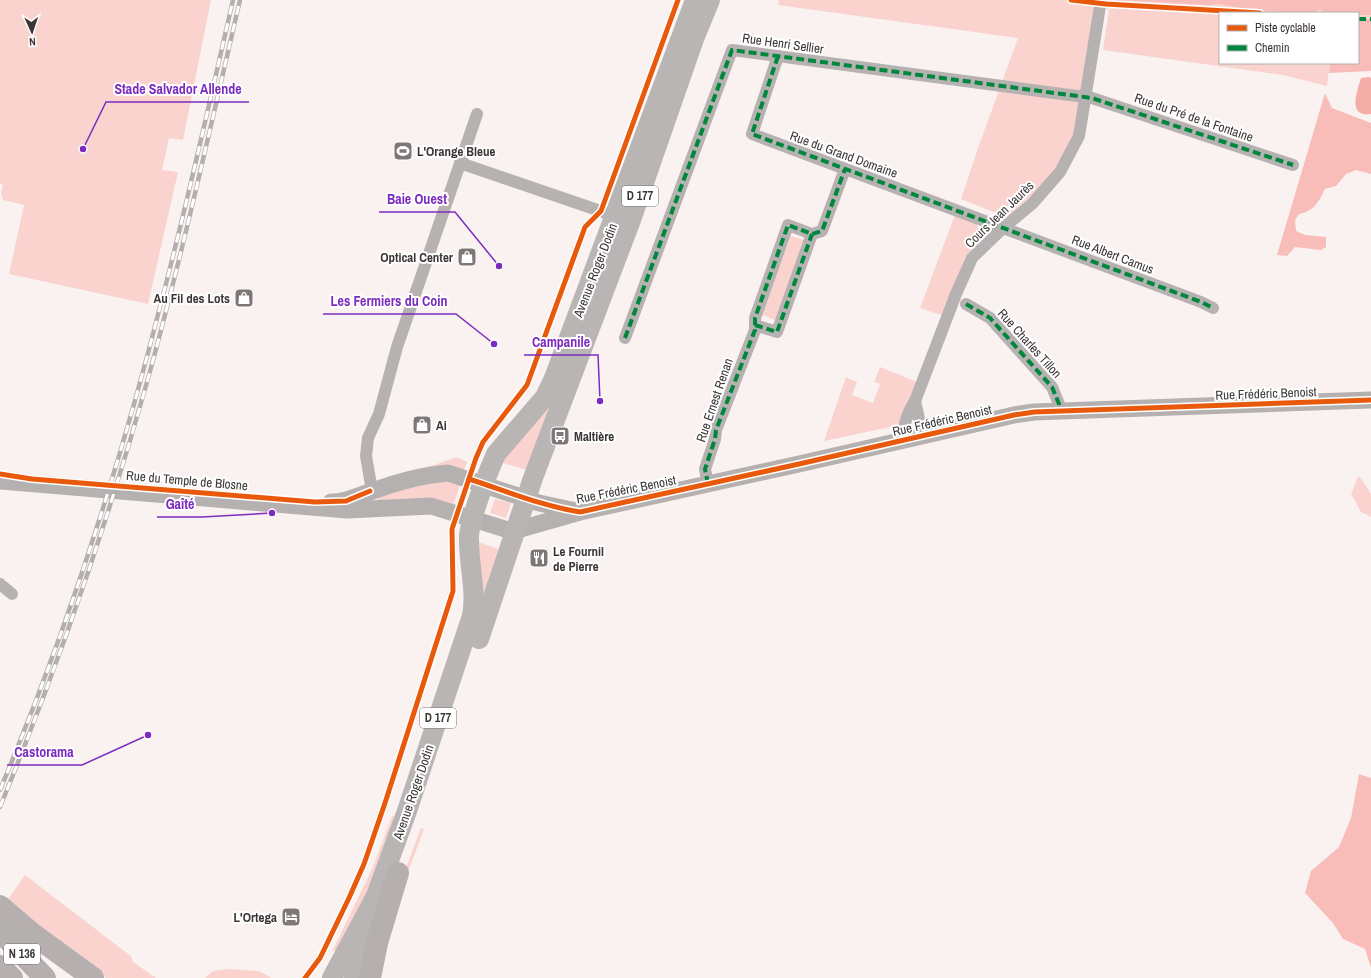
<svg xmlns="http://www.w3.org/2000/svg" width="1371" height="978" viewBox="0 0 1371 978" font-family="'Archivo Narrow',sans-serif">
	<rect width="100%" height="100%" fill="#faf2f1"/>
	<!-- green -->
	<g fill="#fad3cf">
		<polygon points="0,0 211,0 183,140 169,138 162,170 178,172 148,304 9,274 24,205 3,200 1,193 3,185 0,184"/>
		<polygon points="779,0 1371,0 1371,23 1358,23 1358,13 1220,13 1220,63 1330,63 1327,86 1283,75 1103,50 1109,9 1100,8 1079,136 1032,204 1006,217 961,199 978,148 1018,38 778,5"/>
		<polygon points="955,215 976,223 981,234 979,239 965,258 944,316 920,308"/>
		<polygon points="791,236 804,240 775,320 762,315"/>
		<polygon points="880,367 917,382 900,425 824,441 846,377 857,382 852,395 873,403 880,384 874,382"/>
		<polygon points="553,399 527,470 503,463 503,461"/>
		<polygon points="457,457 467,462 464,470 400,477"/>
		<polygon points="1358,477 1360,477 1371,494 1371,517 1361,512 1351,494"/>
		<polygon points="426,481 461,482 453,506 378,502 377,495"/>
		<polygon points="495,499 511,503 506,518 490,513"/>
		<polygon points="476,541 503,551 480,619"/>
		<polygon points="392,816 399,818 384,859 339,954 333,950 373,867"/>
		<polygon points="421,828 424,829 403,886 400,884"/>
		<polygon points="25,875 132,957 132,961 156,978 106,978 47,936 6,902"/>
		<polygon points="230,969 259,971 272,978 205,978 213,971"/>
	</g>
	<!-- forest -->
	<g fill="#f8bdb9">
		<path d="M1119,0H1371V15H1358V13H1324L1320,9L1314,13C1290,13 1264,11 1240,8C1227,7 1223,2 1210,5Z"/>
		<polygon points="1358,19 1371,19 1371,71 1329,73 1330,63 1358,63"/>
		<path d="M1325,93L1332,108L1371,123V174L1356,170L1346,174L1336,186L1325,189C1318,203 1314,211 1299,214L1295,220L1296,231L1305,235L1326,237V247L1321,250L1295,247L1287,256L1277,255Z"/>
		<polygon points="1359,774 1371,778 1371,968 1365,949 1343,939 1333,923 1305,893 1311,871 1339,847 1351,818"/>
	</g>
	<!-- water -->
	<path fill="#f5ada8" d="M1369,77L1371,78V114C1347,118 1357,91 1361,78Z"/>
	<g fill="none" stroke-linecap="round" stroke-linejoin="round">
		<!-- street -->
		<g stroke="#b6b2b1" stroke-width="12">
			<polyline points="778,56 752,134 1201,302 1213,308"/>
			<polyline points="460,163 615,216"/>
			<polyline points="966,304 990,318 1052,387 1059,404 1059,412"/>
			<polyline points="755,325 777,332 812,234"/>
			<polyline points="625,338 732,50 1092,98 1293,165"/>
			<polyline points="915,401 956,294 972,258 1003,228 1032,204 1060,172 1079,136 1101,0"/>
			<path d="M905,440C902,427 908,412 915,401L923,436"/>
			<polyline points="708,484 705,469 715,439 716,430 755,330 755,318 788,225 812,234 822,231 845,169"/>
			<polyline points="370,491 371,485 366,456 368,438 379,414 397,347 477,114"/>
			<polyline points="0,584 12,594"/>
		</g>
		<!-- secondary -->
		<g stroke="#b6b1b1" stroke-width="17">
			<polyline points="0,481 347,510 431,506 505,529 517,530 580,512 799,464 1014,415 1034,412 1371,400"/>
			<path d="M331,502C345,503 356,496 370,492C394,483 423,475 448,473L539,503L576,511"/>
		</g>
		<!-- primary -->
		<g stroke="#b9b5b5" stroke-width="20">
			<polyline points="479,639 533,478 631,220 694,39 710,0"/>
			<path d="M332,978L376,896L407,811L472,616C477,590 468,563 469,536C470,518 488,472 496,454L545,397L554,378L695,0"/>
			<polyline points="354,978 360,948 367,934"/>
		</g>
		<!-- highway -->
		<g stroke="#b5b0af" stroke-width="22">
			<polyline points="0,906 34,935 93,978"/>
			<polyline points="0,931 45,978"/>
			<polyline points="0,966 12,978"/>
			<polyline points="370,978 377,943 398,873"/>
		</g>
		<!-- rail casing -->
		<g stroke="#b4afaf" stroke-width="4.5">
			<g id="rail">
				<path d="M0,790C67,631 120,466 162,299C188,200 210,100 233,0"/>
				<path d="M0,807C58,666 108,522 149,375C183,251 211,125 240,0"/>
			</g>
		</g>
		<!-- rail -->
		<use href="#rail" stroke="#fff" stroke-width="3" stroke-dasharray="9" stroke-linecap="butt"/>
		<!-- quiet -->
		<g stroke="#00873e" stroke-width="4" stroke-dasharray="8 4" stroke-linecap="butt">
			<polyline points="1358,19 1371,19"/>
			<polyline points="778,56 752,134 1201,302 1213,308"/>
			<polyline points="966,304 990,318 1052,387 1059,404 1059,412"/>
			<polyline points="755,325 777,332 812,234"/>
			<polyline points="625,338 732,50 1092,98 1293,165"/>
			<polyline points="708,484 705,469 715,439 716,430 755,330 755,318 788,225 812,234 822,231 845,169"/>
		</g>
		<!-- cycleway casing -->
		<g stroke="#fff" stroke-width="8">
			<g id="cycleway">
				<polyline points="1071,0 1106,4 1260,13"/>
				<polyline points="0,474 32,479 315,502 346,501 370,491"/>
				<path d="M469,479C506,491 542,506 580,512L799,464L1014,415L1034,412L1371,400"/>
				<polyline points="305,978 320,958 349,898 364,864 385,803 453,591 452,529 476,458 483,442 527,385 585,227 601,211 678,0"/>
			</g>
		</g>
		<!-- cycleway -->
		<use href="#cycleway" stroke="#e8590c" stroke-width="5"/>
	</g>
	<!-- icons -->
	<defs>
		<g id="stadium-square" transform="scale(1)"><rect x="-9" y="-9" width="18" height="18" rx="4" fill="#7e7777" stroke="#fff"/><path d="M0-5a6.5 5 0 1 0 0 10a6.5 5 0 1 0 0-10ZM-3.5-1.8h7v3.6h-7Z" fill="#fff"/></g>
		<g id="shop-square" transform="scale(1)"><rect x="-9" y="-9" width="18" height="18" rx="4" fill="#7e7777" stroke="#fff"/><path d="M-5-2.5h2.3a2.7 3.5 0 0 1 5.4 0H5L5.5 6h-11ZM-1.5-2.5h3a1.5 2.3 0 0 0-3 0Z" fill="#fff"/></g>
		<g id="bus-square" transform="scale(1)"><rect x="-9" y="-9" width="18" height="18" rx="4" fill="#7e7777" stroke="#fff"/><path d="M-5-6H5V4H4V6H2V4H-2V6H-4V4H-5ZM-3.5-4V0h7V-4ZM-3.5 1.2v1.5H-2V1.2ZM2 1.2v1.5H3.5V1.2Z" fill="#fff"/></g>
		<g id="restaurant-square" transform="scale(1)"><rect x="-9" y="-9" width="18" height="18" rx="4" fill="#7e7777" stroke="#fff"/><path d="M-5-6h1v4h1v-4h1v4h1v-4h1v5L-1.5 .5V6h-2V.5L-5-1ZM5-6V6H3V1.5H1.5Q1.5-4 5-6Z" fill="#fff"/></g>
		<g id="hotel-square" transform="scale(1)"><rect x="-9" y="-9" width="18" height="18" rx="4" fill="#7e7777" stroke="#fff"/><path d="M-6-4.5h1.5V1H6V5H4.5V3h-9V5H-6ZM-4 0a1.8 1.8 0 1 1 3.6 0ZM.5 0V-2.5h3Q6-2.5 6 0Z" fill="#fff"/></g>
	</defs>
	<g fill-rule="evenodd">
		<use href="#stadium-square" x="403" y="151"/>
		<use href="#shop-square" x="467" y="257"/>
		<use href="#shop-square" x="244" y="298"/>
		<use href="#shop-square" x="422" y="425"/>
		<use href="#bus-square" x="560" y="436"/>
		<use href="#restaurant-square" x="539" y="558"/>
		<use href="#hotel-square" x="291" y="917"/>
	</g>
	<g text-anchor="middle" stroke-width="4" stroke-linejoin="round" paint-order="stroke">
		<!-- shield labels -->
		<g fill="#fff" stroke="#767272" stroke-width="1">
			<rect x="622" y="186" width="36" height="20" rx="3"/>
			<rect x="420" y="708" width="36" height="20" rx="3"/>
			<rect x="4" y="944" width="36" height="20" rx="3"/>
		</g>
		<g font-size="12" font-weight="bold" fill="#3b3535">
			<text x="640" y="200">D 177</text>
			<text x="438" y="722">D 177</text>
			<text x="22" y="958">N 136</text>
		</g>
		<!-- street labels -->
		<g font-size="13" fill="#3b3535" stroke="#fff">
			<text transform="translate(783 43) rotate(8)" y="5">Rue Henri Sellier</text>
			<text transform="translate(1194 117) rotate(19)" y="5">Rue du Pré de la Fontaine</text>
			<text transform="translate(844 154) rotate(20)" y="5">Rue du Grand Domaine</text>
			<text transform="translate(999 214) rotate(-44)" y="5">Cours Jean Jaurès</text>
			<text transform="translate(1113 254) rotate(21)" y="5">Rue Albert Camus</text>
			<text transform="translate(595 270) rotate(-69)" y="5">Avenue Roger Dodin</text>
			<text transform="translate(1030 343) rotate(48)" y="5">Rue Charles Tillon</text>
			<text transform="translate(1266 393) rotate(-2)" y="5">Rue Frédéric Benoist</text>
			<text transform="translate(714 400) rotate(-71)" y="5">Rue Ernest Renan</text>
			<text transform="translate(942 420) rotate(-13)" y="5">Rue Frédéric Benoist</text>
			<text transform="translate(187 480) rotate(5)" y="5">Rue du Temple de Blosne</text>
			<text transform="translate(626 489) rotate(-11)" y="5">Rue Frédéric Benoist</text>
			<text transform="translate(413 792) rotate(-71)" y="5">Avenue Roger Dodin</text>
		</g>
		<!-- poi labels -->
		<g font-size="13" font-weight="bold" fill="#3b3535" stroke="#fff" text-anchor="start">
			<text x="417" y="156">L'Orange Bleue</text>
			<text x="453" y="262" text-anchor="end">Optical Center</text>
			<text x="230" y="303" text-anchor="end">Au Fil des Lots</text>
			<text x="436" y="430">Ai</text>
			<text x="574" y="441">Maltière</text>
			<text x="553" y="556">Le Fournil<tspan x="553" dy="15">de Pierre</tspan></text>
			<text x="277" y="922" text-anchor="end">L'Ortega</text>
		</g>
	</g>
	<!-- callouts -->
	<path fill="none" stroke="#7b2cbf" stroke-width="1.5" d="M83 149L106 102H249M499 266L455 212H379M494 344L456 314H323M600 401L598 355H524M272 513L202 517H157M148 735L82 765H7"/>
	<g fill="#7b2cbf" stroke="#fff" stroke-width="1.5">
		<circle cx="83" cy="149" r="4"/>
		<circle cx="499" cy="266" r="4"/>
		<circle cx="494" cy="344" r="4"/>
		<circle cx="600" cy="401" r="4"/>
		<circle cx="272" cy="513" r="4"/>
		<circle cx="148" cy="735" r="4"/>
	</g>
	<g font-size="14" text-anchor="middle" font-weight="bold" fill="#7b2cbf" stroke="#fff" stroke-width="4" stroke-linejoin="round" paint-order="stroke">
		<text x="178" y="94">Stade Salvador Allende</text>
		<text x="417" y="204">Baie Ouest</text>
		<text x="389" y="306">Les Fermiers du Coin</text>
		<text x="561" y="347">Campanile</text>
		<text x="180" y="509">Gaîté</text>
		<text x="44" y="757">Castorama</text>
	</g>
	<!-- legend -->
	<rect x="1219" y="12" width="140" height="52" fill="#ffffff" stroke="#b1aeae"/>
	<rect x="1227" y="25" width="20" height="6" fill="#e8590c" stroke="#b1aeae"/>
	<text x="1255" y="32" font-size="12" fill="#3b3535">Piste cyclable</text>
	<rect x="1227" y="45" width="20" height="6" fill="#00873e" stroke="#b1aeae"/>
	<text x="1255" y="52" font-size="12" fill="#3b3535">Chemin</text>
	<!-- north arrow -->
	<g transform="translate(32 32) rotate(177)" stroke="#ffffff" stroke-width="3" paint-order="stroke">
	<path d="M0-3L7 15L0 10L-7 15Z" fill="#3b3535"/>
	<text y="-6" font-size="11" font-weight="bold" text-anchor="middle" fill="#3b3535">N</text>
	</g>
</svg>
